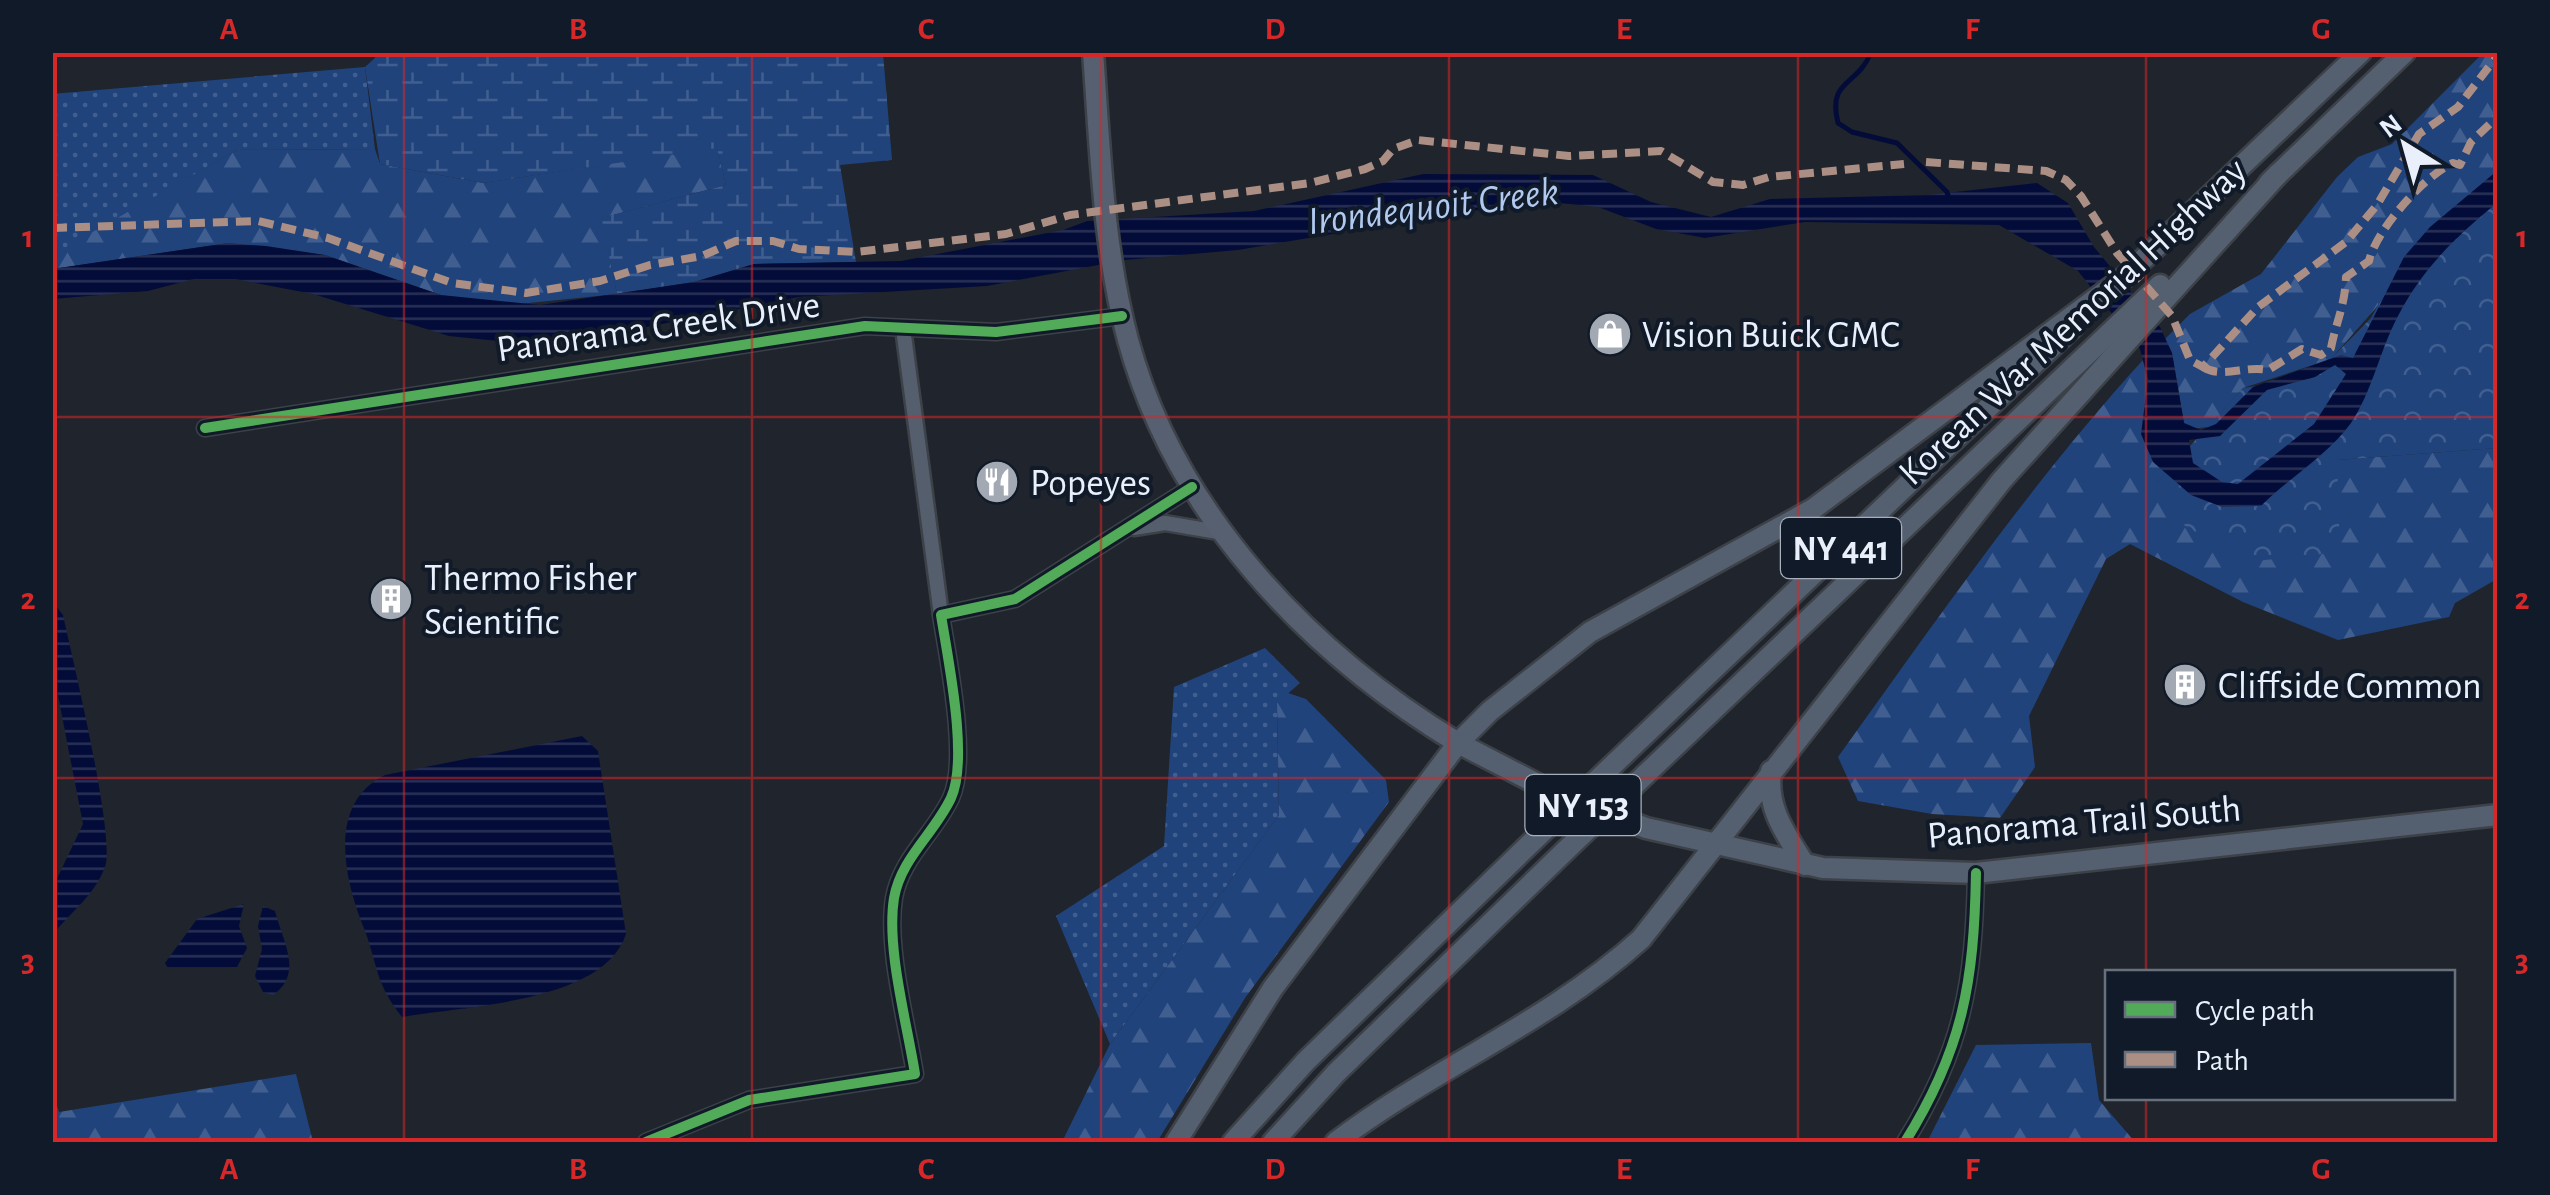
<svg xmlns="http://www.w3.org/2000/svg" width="2550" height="1195" viewBox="0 0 2550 1195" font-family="'Alegreya Sans',sans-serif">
	<defs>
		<pattern id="grass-dots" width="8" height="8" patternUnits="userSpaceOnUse" patternTransform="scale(2.5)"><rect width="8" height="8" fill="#20437c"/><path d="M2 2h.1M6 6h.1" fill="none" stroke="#405e90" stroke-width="1.8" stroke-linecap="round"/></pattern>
		<pattern id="forest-firs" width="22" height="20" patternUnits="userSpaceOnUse" patternTransform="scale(2.5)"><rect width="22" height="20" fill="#20437c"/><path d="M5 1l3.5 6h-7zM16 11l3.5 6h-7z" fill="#405e90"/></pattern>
		<pattern id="wetland-marsh" width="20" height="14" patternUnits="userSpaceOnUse" patternTransform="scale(2.5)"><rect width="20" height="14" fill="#20437c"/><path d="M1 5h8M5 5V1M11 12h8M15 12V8" fill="none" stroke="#405e90"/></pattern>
		<pattern id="park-crowns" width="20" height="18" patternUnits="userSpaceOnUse" patternTransform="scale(2.5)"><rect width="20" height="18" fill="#20437c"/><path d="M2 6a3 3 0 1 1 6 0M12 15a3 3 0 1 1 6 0" fill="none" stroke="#405e90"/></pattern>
		<pattern id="water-rules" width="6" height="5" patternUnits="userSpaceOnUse" patternTransform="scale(2.5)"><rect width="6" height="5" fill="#030c38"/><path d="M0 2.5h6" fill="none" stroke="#283056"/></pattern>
	</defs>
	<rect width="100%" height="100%" fill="#20242c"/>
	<!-- grass -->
	<g fill="url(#grass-dots)">
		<polygon points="365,67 375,149 237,150 55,255 52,94"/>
		<polygon points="1265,648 1300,683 1277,703 1279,815 1110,1044 1056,916 1164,846 1174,687"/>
	</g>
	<!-- forest -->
	<g fill="url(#forest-firs)">
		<polygon points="2483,53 2497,53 2497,170 2331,359 2243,388 2208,427 2191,429 2184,423 2172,353 2165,339 2190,314 2261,274 2337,177 2358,157 2392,144"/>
		<polygon points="717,147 726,185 602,218 617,294 509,305 441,295 325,255 228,243 53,269 52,255 237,150 375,149 380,164 483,183"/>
		<path d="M2143,360C2154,401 2128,441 2166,473L2158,481L2337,460L2497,448V579L2455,603L2449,617L2338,640L2243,602L2130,544L2106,559L2029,716L2035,767L2000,818L1932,814L1858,801L1838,757C1936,621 2030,484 2143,360Z"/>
		<polygon points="1288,693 1306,699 1386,780 1389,802 1245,998 1157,1142 1062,1142 1110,1044 1279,815 1277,702"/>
		<polygon points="2091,1043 2099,1100 2135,1142 1927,1142 1976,1045"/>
		<polygon points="296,1074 313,1142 53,1142 53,1093 59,1112"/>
	</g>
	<!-- wetland -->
	<polygon fill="url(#wetland-marsh)" points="374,52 883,53 892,160 840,165 856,262 754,264 694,282 617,294 601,218 726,185 717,148 483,183 380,164 365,67 375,58"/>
	<!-- park -->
	<polygon fill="url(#park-crowns)" points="2497,170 2497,448 2337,460 2340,552 2247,562 2182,524 2158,481 2243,388 2312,378 2371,318 2404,257 2430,227"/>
	<!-- water -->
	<g fill="url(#water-rules)" fill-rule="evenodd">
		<path d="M2498,170L2497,203C2453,239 2419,272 2394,324C2378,357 2372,391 2351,423C2329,454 2289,478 2261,506L2222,507L2191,495L2153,462L2141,434L2148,379L2140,349L2078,271L1999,225L1805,222L1705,238L1656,229L1598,207L1559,203L1468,211L1238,250L1125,260L987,286L799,297L631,330L508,342L449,336L313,294L235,279H194L148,291L53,299L52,269L228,243L266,246L325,255L441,295L540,305L694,282L754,264L901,261L1063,230L1087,221L1254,211L1423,174L1593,175L1651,202L1711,217L1770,199L1928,195L2037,183L2068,203L2094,247L2160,327L2172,353L2184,423L2201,430L2216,424L2253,387L2341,355L2353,358L2404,257L2430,227ZM2335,365L2346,374L2314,424L2238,484L2222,482L2193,463L2189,440L2220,436L2267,390L2315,377Z"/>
		<path d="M53,602L63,615C72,656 116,839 105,867C94,896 72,911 53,934V887L83,824L55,680Z"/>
		<path d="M582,736L598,751L626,934C604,1003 463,1006 402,1017C374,982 378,963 363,926C344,878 327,803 385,775Z"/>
		<polygon points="244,904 239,926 247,948 237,967 168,968 165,963 197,919"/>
		<path d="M263,906L275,911C283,942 304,974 273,995L263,992L255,976L262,949L258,926Z"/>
	</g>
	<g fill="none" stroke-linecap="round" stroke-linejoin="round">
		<!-- stream -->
		<path stroke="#030c38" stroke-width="5" d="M1871,52C1858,87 1827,78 1838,123L1852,132L1897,143L1947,192L1949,199"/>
		<!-- minor casing -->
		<g stroke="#3d4148" stroke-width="19">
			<g id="minor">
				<polyline points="903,328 941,615"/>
				<polyline points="205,428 865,326 996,332 1122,316"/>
				<polyline points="1134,528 1165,523 1224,533"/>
				<path d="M646,1142L749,1100L915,1074C907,1023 886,948 894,898C901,858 934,834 951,798C969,759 948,660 941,615L1015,599L1192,487"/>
				<path d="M1905,1142C1963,1049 1974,982 1976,873"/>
			</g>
		</g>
		<!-- secondary casing -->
		<g stroke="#3d4148" stroke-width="25">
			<path id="secondary" d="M1093,52C1100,147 1103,248 1128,340C1175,513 1308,652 1458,743"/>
		</g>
		<!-- primary casing -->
		<g stroke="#3d4148" stroke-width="25">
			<g id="primary">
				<polyline points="2269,183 2405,52"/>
				<polyline points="2112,289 2361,52"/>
				<polyline points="1458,743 1551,791 1646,828 1823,868 1976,873 2498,815"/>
				<polyline points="1615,763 2074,326"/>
				<path d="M1771,771C1766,809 1786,834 1805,865"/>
				<polyline points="1646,774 2160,285"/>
				<polyline points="1176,1142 1273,988 1458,743 1490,711 1590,632 1813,509 2122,279"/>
				<polyline points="1233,1142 1306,1061 1535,839"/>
				<polyline points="1273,1142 1336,1073 1565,851"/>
				<path d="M1336,1142C1434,1068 1549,1022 1641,939L2002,480L2279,173"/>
			</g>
		</g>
		<!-- minor -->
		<use href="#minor" stroke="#555e6d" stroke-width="14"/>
		<!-- secondary -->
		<use href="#secondary" stroke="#566071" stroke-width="20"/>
		<!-- primary -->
		<use href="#primary" stroke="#545f70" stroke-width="20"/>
		<!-- primary-bridge casing -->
		<g stroke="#3d4148" stroke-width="25" stroke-linecap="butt">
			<g id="primary-bridge">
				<polyline points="1535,839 1615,763"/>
				<polyline points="1565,851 1646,774"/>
			</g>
		</g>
		<!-- primary-bridge -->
		<use href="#primary-bridge" stroke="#545f70" stroke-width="20"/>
		<!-- quiet -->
		<g stroke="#ac8f84" stroke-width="8" stroke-dasharray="15 8" stroke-linecap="butt">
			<polyline points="1926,162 2046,171 2066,180 2081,196 2117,253 2172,316 2190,360 2203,367 2258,307 2346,242 2377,205 2419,134 2458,107 2498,55"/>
			<polyline points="52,228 258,221 328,238 452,283 526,293 600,281 650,265 702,256 736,241 773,241 799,249 856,252 1006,234 1070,215 1310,183 1365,169 1383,161 1393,149 1418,140 1569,156 1661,151 1713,182 1743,185 1769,177 1904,164"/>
			<path d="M2203,367C2222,379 2245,365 2268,370L2302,349L2321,355L2331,348C2336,322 2345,306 2346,277L2369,261C2376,230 2424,176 2453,163L2460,165L2471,142L2498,116"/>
		</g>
		<!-- cycleway casing -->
		<g stroke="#101a28" stroke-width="16">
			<g id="cycleway">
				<polyline points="205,428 865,326 996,332 1122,316"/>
				<path d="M646,1142L749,1100L915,1074C907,1023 886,948 894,898C901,858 934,834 951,798C969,759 948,660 941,615L1015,599L1192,487"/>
				<path d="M1905,1142C1963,1049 1974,982 1976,873"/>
			</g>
		</g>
		<!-- cycleway -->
		<use href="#cycleway" stroke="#51ab58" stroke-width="10"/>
	</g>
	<!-- grid -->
	<path fill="none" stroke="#d62828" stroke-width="2.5" stroke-opacity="0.55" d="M404,52V1142M752,52V1142M1101,52V1142M1449,52V1142M1798,52V1142M2146,52V972M52,417H2498M52,778H2498M2146,1098V1142"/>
	<!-- icons -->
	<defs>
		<g id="shop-disc" transform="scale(2.25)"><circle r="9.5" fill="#a3a9b3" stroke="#101a28"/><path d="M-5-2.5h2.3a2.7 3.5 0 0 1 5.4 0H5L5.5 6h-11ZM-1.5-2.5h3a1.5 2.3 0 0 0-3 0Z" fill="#fff"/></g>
		<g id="restaurant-disc" transform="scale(2.25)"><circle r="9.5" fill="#a3a9b3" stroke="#101a28"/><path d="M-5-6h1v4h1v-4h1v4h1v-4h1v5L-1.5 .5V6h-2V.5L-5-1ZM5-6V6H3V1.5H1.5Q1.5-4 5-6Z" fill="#fff"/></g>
		<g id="building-disc" transform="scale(2.25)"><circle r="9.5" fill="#a3a9b3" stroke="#101a28"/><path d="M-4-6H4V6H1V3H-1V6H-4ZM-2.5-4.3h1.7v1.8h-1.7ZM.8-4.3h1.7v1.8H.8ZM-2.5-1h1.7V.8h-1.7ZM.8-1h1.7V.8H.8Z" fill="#fff"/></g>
	</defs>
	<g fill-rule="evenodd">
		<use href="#shop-disc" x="1610" y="334"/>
		<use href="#restaurant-disc" x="997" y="482"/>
		<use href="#building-disc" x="391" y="599"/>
		<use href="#building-disc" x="2185" y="685"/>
	</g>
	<g text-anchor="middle" stroke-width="8" stroke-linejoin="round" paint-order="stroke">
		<!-- shield labels -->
		<g fill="#101a28" stroke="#a8b0bc" stroke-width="2.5">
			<rect x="1781" y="518" width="120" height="60" rx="8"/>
			<rect x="1525.5" y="775" width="115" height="60" rx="8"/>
		</g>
		<g font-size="35" font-weight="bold" fill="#e9f0fb">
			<text x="1841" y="560">NY 441</text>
			<text x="1583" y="817">NY 153</text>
		</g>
		<!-- street labels -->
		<g font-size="38" fill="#e9f0fb" stroke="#101a28">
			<text transform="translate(2072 321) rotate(-43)" y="13">Korean War Memorial Highway</text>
			<text transform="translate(658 326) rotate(-8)" y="13">Panorama Creek Drive</text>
			<text transform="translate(2084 821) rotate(-5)" y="13">Panorama Trail South</text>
		</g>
		<!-- poi labels -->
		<g font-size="38" fill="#e9f0fb" stroke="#101a28" text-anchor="start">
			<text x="1642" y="347">Vision Buick GMC</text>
			<text x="1030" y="495">Popeyes</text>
			<text x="424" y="590">Thermo Fisher<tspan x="424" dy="44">Scientific</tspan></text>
			<text x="2218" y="698">Cliffside Common</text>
		</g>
		<!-- water labels -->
		<g font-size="40" font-style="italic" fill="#b1c9ef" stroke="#101a28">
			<text transform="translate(1433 205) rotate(-7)" y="14">Irondequoit Creek</text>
		</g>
	</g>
	<!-- border -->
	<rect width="2550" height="1195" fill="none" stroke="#101a28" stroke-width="110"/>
	<!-- legend -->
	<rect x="2105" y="970" width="350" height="130" fill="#101a28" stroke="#67707c" stroke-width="2.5"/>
	<rect x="2125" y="1002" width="50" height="15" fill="#51ab58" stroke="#67707c" stroke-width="2.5"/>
	<text x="2195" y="1020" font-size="30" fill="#e9f0fb">Cycle path</text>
	<rect x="2125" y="1052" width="50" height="15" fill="#ac8f84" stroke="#67707c" stroke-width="2.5"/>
	<text x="2195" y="1070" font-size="30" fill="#e9f0fb">Path</text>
	<!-- north arrow -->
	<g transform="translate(2405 145) rotate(323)" stroke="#101a28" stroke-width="8" paint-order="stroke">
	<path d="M0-8L18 38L0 25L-18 38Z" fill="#e9f0fb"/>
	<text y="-15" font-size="28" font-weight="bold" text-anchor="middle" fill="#e9f0fb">N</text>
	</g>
	<rect x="55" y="55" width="2440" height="1085" fill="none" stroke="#d62828" stroke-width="4"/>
	<g font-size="32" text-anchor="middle" font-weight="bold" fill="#d62828">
		<text x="229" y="39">A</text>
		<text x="578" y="39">B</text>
		<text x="926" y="39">C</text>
		<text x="1275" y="39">D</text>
		<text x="1624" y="39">E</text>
		<text x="1972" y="39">F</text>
		<text x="2321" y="39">G</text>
		<text x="28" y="247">1</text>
		<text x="2522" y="247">1</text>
		<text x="28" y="609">2</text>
		<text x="2522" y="609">2</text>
		<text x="28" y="971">3</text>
		<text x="2522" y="971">3</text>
		<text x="229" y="1179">A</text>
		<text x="578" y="1179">B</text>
		<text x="926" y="1179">C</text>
		<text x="1275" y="1179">D</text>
		<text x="1624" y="1179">E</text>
		<text x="1972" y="1179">F</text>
		<text x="2321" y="1179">G</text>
	</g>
</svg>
